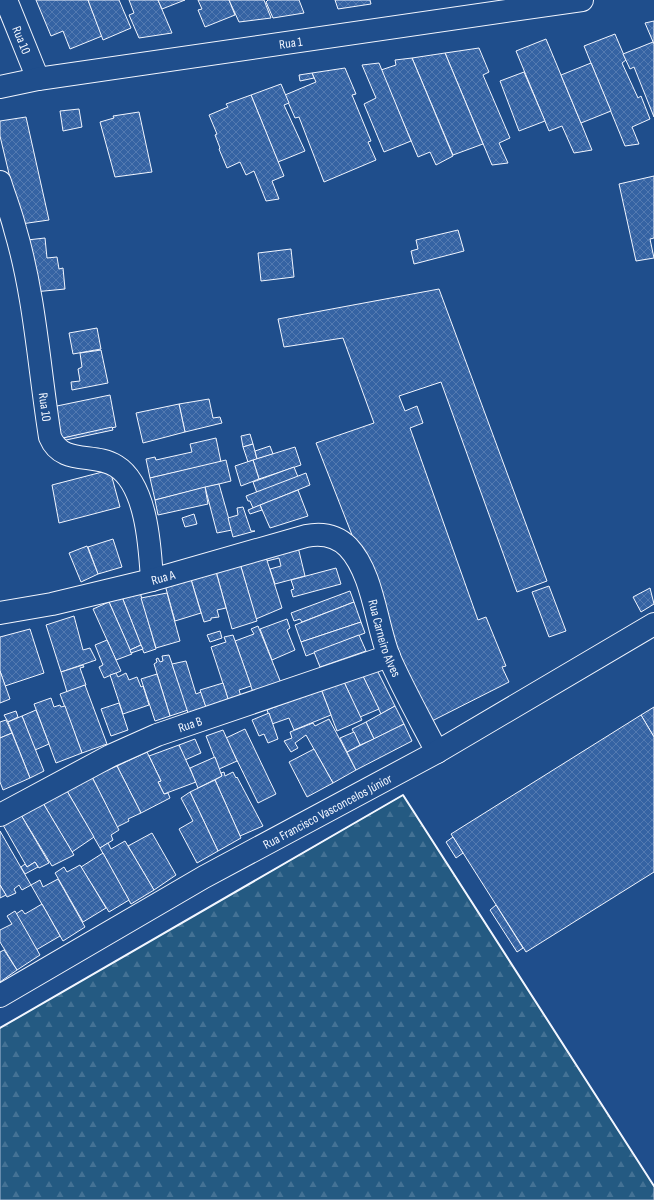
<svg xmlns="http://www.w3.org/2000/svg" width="654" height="1200" viewBox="0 0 654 1200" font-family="'Sofia Sans Condensed',sans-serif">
	<defs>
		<pattern id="forest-firs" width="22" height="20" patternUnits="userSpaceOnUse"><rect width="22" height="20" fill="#245a82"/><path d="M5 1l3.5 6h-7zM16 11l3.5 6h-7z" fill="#447295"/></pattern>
		<pattern id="building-cross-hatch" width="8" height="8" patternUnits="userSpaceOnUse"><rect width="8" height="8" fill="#3563a3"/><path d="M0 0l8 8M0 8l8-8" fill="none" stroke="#537ab1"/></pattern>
	</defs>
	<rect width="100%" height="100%" fill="#1f4e8c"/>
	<!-- forest -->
	<polygon fill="url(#forest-firs)" stroke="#a8bbd7" points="403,795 654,1186 654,1200 0,1200 0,1028"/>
	<!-- building -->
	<g fill="url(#building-cross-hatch)" stroke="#f2f6ff">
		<polygon points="36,0 88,0 102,36 70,49 63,31 51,36"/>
		<polygon points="88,0 119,0 131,28 103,40"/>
		<polygon points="129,0 158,0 172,33 139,38 129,15 134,13"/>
		<polygon points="158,0 185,0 162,9"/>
		<polygon points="198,0 229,0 235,15 205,27 198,10 202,9"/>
		<polygon points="229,0 264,0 271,18 239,22"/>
		<polygon points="299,0 304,13 273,18 266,2 268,0"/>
		<polygon points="335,0 370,0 371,4 338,9"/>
		<polygon points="654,21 654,44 645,23"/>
		<polygon points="615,34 626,60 622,63 638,98 641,96 650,119 632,127 639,144 625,146 584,46"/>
		<polygon points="546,39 581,123 592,150 574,153 562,126 549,131 516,51"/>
		<polygon points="653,42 654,44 654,117 634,67 630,69 623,54"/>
		<polygon points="479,48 489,72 483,75 510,138 499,143 508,163 492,165 445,53"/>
		<polygon points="445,53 483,144 453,155 412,58"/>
		<polygon points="412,58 453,156 436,165 430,152 418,157 381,70 396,65 395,60"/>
		<polygon points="379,63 411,141 384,152 364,104 376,98 362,65"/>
		<polygon points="591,63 611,111 581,123 561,75"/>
		<polygon points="345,68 356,94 352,95 371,141 368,142 376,160 324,182 299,117 295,118 285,95 316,82 312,73"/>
		<polygon points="524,72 545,121 519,131 500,81"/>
		<polygon points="312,73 314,78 300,81 299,75"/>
		<polygon points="281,84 289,103 284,105 305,151 278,162 251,95"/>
		<polygon points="251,95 284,176 272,181 279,199 266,201 254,171 246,175 240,162 227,168 219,149 220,148 215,135 217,134 209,115 228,107 226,104"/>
		<polygon points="79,109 82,127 63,131 60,111"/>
		<polygon points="139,112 152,172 115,177 100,122 114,118 113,116"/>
		<polygon points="26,117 49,220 21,224 0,136 0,121"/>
		<polygon points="654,176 654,238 650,239 654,258 636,261 619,184"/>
		<polygon points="458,230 464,251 414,264 411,251 418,249 416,240"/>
		<polygon points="45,238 47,258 57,257 59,269 63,268 65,289 34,292 27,240"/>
		<polygon points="291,249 294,277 261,281 258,253"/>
		<polygon points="439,289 547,581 517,592 441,382 399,396 405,411 417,406 423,423 410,428 478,620 486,617 506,666 502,667 509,682 426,724 316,443 374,423 343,338 284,347 278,319"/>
		<polygon points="97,328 101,349 73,354 69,333"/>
		<polygon points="101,350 108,383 72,390 71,382 80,381 78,369 82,367 80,353"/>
		<polygon points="110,395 116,427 59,439 52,407"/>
		<polygon points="209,399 213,418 220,417 222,423 185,432 179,404"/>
		<polygon points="179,404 185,432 143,443 136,413"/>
		<polygon points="112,427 113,430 66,440 63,438"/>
		<polygon points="250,434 253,444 243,447 241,436"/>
		<polygon points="216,438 221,462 150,478 146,459 155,457 156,460 192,452 190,444"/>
		<polygon points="253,444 257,459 248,462 243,447"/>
		<polygon points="270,446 273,454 257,459 255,451"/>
		<polygon points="295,447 301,465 259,479 253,460"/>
		<polygon points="226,460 231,481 155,500 150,478"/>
		<polygon points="253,460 259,479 241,486 235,466"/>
		<polygon points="294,467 298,477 257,493 253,482"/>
		<polygon points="110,470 120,507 59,523 52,485"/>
		<polygon points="306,473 310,485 253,508 250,501 248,501 246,496"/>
		<polygon points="219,484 232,530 217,533 205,487"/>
		<polygon points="205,487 208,504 158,515 155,500"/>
		<polygon points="298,490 308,516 270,528 260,505"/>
		<polygon points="260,505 262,510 250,514 248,510"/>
		<polygon points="243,507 251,531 255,531 233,537 228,518 238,515 237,508"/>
		<polygon points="194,514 197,524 185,527 182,518"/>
		<polygon points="113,539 122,567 98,574 88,547"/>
		<polygon points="87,546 98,574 81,582 69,553"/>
		<polygon points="298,547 305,576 275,584 270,569 281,566 279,558 267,561 265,554"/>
		<polygon points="265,554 282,608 256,619 239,560"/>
		<polygon points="239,560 257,621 232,629 215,568"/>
		<polygon points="215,568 226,608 217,610 219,617 211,618 211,620 204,622 190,576"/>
		<polygon points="336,568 341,584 293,597 291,590 294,589 291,580"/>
		<polygon points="190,576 201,613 175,621 165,585"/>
		<polygon points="549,586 566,631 549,637 532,592"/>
		<polygon points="650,588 654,604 641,612 633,597"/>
		<polygon points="350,591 354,602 302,622 300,619 294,621 291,613"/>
		<polygon points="140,592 156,649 144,653 122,597"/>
		<polygon points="167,593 180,641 156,648 141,598"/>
		<polygon points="122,597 141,645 130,650 109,602"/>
		<polygon points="109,602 132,654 116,660 93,609"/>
		<polygon points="354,602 361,622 301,642 295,625"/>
		<polygon points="74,616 83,650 90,648 96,660 61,672 46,625"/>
		<polygon points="287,619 290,628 287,630 295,650 272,660 260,629"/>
		<polygon points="361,622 365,633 306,656 301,642"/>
		<polygon points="258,626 281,683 254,695 235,641 254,634 251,629"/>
		<polygon points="30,629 44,673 5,686 0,671 0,637"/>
		<polygon points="220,631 222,638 210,642 207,635"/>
		<polygon points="233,635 251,686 239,690 242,700 230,705 211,647 226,642 224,637"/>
		<polygon points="359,635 366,651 320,667 314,652"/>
		<polygon points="107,640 121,671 104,678 99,667 103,665 95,645"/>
		<polygon points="141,645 143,649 131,653 130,650"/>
		<polygon points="169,655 188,710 170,716 154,664 157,662 156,659 158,658 160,662 163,661 162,656"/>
		<polygon points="186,661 196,694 201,692 208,713 190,719 172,664"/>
		<polygon points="83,665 84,667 80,668 86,685 67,692 61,672"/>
		<polygon points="375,666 395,706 381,714 361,672"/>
		<polygon points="0,671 10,699 0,703"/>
		<polygon points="361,672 379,709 360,717 344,682"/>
		<polygon points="116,673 118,677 126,673 129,680 137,677 141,687 143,686 149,705 123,714 110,675"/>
		<polygon points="157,674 170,716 155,721 141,679"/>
		<polygon points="344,682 362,720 337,731 321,689"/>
		<polygon points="223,683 230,705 208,713 200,690"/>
		<polygon points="85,685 107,744 82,753 60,694"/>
		<polygon points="321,689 331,715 294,730 289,718 272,724 267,710"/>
		<polygon points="51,698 54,707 60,705 61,707 65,706 82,753 56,763 34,704"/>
		<polygon points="119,703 128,730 111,736 101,709"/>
		<polygon points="395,706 404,724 374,739 366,722"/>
		<polygon points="654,707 654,737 641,715"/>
		<polygon points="36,710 49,744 35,750 22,716"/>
		<polygon points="16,711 18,717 8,722 4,715"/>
		<polygon points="269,713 278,739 268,743 264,734 259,736 252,720"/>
		<polygon points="641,715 654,737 654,872 526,952 451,834"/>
		<polygon points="22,716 44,771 30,778 8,722"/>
		<polygon points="329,719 356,770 333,783 306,735 295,743 298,748 291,752 284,741 292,738 290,732 313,723 315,726"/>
		<polygon points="6,720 12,733 0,738 0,722"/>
		<polygon points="366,722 374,739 360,745 352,729"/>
		<polygon points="404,724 412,741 356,770 347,752"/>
		<polygon points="245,729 276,794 258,803 226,738"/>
		<polygon points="223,730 237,761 219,769 206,736"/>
		<polygon points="354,732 360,745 347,752 340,738"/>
		<polygon points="12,733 30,778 3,790 0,782 0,738"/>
		<polygon points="195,739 201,753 185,760 179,745"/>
		<polygon points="179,745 196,782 164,794 158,782 161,781 149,756"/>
		<polygon points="314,749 333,783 307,797 289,762"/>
		<polygon points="147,752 161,781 158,782 164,794 168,793 170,798 141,813 117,766"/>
		<polygon points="215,757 222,776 198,788 190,768"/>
		<polygon points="117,766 141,813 128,819 129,821 117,827 92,777"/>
		<polygon points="224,772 225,776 233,772 236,778 237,777 263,826 240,836 215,780 222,776 221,773"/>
		<polygon points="92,777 119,830 111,835 113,840 100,848 67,791"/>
		<polygon points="215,780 241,838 218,851 190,792"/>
		<polygon points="67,791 94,837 72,852 43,803"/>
		<polygon points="190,792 218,851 197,863 179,829 193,821 181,798"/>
		<polygon points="43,803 74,855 52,866 21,815"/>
		<polygon points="21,815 49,863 39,868 35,862 27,867 3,825"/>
		<polygon points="0,831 31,885 22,890 19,885 14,889 16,893 7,897 0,885"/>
		<polygon points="152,833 176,875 154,890 128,846"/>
		<polygon points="453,837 463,853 456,858 446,842"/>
		<polygon points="125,841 154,890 131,904 100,848 108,843 111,849"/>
		<polygon points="103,853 129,900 109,912 81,867"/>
		<polygon points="35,862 38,867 25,874 21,867 25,864 27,867"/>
		<polygon points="80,865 106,908 83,922 55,873 64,867 67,872"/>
		<polygon points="58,879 85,927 63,941 31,885 40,880 43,887"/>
		<polygon points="0,885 6,895 0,898"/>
		<polygon points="42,904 60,936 36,950 16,914 22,910 25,914"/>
		<polygon points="496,905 523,948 517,952 490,910"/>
		<polygon points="15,911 40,955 17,970 0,942 0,930 12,924 7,916"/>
		<polygon points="4,950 17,970 0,982 0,952"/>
	</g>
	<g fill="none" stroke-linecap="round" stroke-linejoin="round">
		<!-- minor casing -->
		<g stroke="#f2f6ff" stroke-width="24">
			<g id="minor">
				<path id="s1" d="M6,0L38,79"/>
				<path id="s2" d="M0,87L38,79L582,0"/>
				<path id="s3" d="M0,182C5,198 11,213 15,229C35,296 39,368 50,437C62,466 94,452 116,466C147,485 150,548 152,580"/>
				<path id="s4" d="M0,613L52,604L152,580L306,536C321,533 336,535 348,547C373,573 376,624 389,657C403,689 421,721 437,752"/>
				<path id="s5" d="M0,815L110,756L157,735L389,656"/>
				<path id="s6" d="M0,996L204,877L437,752L654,624"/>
			</g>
		</g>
		<!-- minor -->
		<use href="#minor" stroke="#1f4e8c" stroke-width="22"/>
		<!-- wall -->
		<polyline stroke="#f2f6ff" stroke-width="2" points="0,1028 403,795 654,1186"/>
	</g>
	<g text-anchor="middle" stroke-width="3" stroke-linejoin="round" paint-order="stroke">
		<!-- street labels -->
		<g font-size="13" fill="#f2f6ff" stroke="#1f4e8c">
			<text dy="5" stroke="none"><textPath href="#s1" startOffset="43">Rua 10</textPath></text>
			<text dy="5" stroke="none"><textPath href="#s2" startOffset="294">Rua 1</textPath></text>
			<text dy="5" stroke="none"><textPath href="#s3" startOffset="230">Rua 10</textPath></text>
			<text dy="5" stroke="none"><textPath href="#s4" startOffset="167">Rua A</textPath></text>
			<text dy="5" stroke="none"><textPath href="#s4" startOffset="460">Rua Carneiro Alves</textPath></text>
			<text dy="5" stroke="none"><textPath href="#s5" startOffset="211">Rua B</textPath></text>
			<text dy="5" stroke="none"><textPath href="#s6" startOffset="376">Rua Francisco Vasconcelos Júnior</textPath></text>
		</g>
	</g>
</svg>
